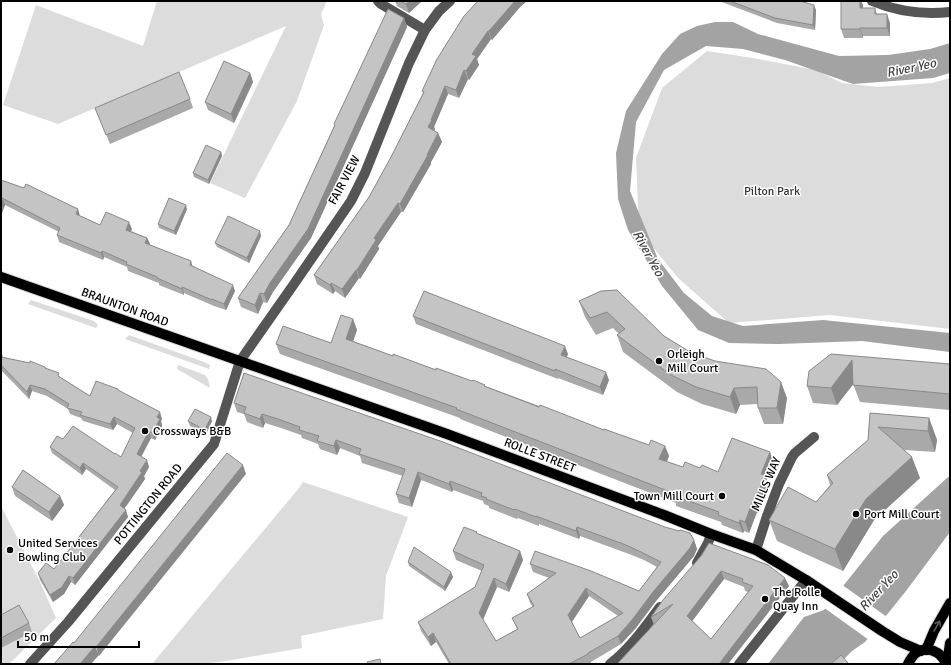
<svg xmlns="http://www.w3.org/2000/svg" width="951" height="665" viewBox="0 0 951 665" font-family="Signika,sans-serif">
	<rect width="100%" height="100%" fill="#fff"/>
	<!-- green -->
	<g fill="#dcdcdc">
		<polygon points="157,1 327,1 321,14 324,25 297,101 245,198 210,183 286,26 58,124 3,105 36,5 143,46"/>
		<polygon points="707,51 753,58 816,70 842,83 878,87 932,83 950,78 950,329 830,315 729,323 678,278 639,230 636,158 662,88"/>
		<polygon points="31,300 94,321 98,325 96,328 28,304"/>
		<polygon points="129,335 204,362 210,365 209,369 125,339"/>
		<polygon points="178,365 205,375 208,379 210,388 177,369"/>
		<polygon points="303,482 408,517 386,576 383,619 301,636 302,648 226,661 201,664 152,664 299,488"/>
		<polygon points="1,506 40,582 56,618 9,664 1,664"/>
	</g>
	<!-- water -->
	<g fill="#a3a3a3">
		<polygon points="715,22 733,22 758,34 839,56 888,55 930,49 950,43 950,73 933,78 853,84 785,60 743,49 706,46 664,70 636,122 630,191 658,259 684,293 712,316 743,326 823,320 950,333 950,352 862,341 779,344 729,343 698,330 662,286 628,230 618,199 616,153 626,111 662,54 680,34 697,26"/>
		<polygon points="950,476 950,532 906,591 877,627 865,642 852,651 839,664 768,664 804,617 824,610 883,536 947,478"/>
	</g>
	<!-- pier -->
	<polygon fill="#fff" points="841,584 887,617 869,640 823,607"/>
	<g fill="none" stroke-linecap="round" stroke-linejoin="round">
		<!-- major casing -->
		<g stroke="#dbdbdb" stroke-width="12">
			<g id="major">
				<polyline points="1,277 447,434 664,515 711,534 756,550 806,580 882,631 900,642 921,651"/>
				<polyline points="926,650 934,631 950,603"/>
				<path d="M908,664C910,660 912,656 916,653C927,645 942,652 946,664"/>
				<polyline points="947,664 950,643"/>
			</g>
		</g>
		<!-- minor -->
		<g stroke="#555" stroke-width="10">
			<polyline points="378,1 381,4 425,30"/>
			<path d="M872,1C898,12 922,15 950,12"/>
			<polyline points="756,550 767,516 779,484 792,457 795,453 814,437"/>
			<polyline points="697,563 708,543 711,534"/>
			<polyline points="30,664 68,622 214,444 240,361 294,284 351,201 365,173 409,63 425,30 439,11 450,1"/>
			<path d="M610,664C630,649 645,627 660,607"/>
			<polyline points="739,664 806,580"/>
		</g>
		<!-- major -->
		<use href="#major" stroke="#000" stroke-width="10"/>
	</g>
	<!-- wall -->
	<g fill="#a9a9a9" fill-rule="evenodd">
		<polygon points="395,1 422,1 409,13 397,6"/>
		<polygon points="478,1 527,1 520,7 492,40 491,39 477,59 479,65 469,80 468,79 459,98 448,94 434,127 435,129 434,130 438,133 442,142 431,162 431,164 403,212 401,212 378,246 379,249 360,279 359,278 345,298 335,291 333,294 317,284 314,275 369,197 391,157 423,93 422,91"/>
		<polygon points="719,1 800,1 816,10 815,30 777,23"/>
		<polygon points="863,5 863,8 875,8 877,14 890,23 890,36 863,36 863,38 844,38 841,29"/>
		<polygon points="404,18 407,27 311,238 273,292 267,303 263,302 258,314 241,307 238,298 289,225 334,126 334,124"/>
		<polygon points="250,73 253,82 234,123 208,110 205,102"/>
		<polygon points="190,99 193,108 110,144 95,108"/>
		<polygon points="221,152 222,156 209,184 194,177 193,173"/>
		<polygon points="1,180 100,225 132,229 131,231 147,238 150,244 149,245 193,267 235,291 226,310 214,306 184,293 184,295 159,285 159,283 128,271 127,267 104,257 103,260 59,242 57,235 59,232 5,205 1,215"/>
		<polygon points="187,209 176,235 159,228 158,224"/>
		<polygon points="261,236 249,263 217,247 215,243"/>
		<polygon points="601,291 664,336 690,352 787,398 783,424 764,424 758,408 758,404 740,405 736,414 702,404 677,392 623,352 617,335 619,334 613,328 596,335 585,317 579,301"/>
		<polygon points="413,316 568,354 567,357 609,380 603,395 558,378 558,379 416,324"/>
		<polygon points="353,319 357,330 353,341 393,356 485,385 485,386 604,430 649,445 665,446 669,456 667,462 683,467 700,468 718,472 770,452 774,463 766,481 768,487 758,513 757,512 749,533 744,531 743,533 722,525 721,522 676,506 676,503 460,419 460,418 280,354 276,344 331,343"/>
		<polygon points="1,351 3,357 45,367 46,368 90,396 119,391 162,419 161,421 162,426 155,440 151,438 141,457 149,467 144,476 145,479 124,509 128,517 75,585 71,582 64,594 53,602 40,580 38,573 54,569 115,490 86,469 82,475 52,453 50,447 63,439 115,454 121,457 133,433 117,424 113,430 83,421 81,418 70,414 68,409 47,396 32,391 29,399 2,371 1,384"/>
		<polygon points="950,364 950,410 860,402 853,384 837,405 813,403 807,386"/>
		<path d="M234,403L694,540L697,549L694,556L656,601L635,629L621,644L591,662V663L589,664H449L436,642L431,646L421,631L418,622L475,587L482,571L456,560L453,551L478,534L520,551L523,560L509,592L497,587L483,620L496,641L517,629L512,618L533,607L530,603L527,594L549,578L533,572L530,564L639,591L657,567L644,560L629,554L580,536L579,539L539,524V526L518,518L517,519L489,508V506L484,504L483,501L453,490L452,492L421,480L412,507L399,503L396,494L403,476L362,463L360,456L340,448L337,455L320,449L318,444L302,438L301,435L281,428L265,423L263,428L247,422L244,414L237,412ZM589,596L618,616L580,638L572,622Z"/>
		<polygon points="870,413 929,418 937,440 935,452 904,450 920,478 874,520 843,571 777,541 769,520 816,502 830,485 827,475 868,440"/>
		<polygon points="188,421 212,421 206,434 190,426"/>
		<polygon points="12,487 60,496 64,505 52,521 15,496"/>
		<path d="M701,556L789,586L728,664L654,625L651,617ZM724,579L744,587L745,591L748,592L711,639L692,621Z"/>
		<polygon points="408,562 453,577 445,591 409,566"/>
		<polygon points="1,615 29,623 32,632 1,648"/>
	</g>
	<!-- shaded-wall -->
	<g fill="#898989">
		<polygon points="410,1 422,1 409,13 406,4"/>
		<polygon points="515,1 527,1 520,7 492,40 489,31"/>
		<polygon points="860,1 861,1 863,5 863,17 860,8"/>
		<polygon points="814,5 816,10 815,30 813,25"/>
		<polygon points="887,14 890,23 890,36 887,28"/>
		<polygon points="404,18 407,27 311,238 273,292 267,303 264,294"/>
		<polygon points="860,28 863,36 863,38 860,29"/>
		<polygon points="488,31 491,39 477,59 479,65 469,80 466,71 472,54"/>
		<polygon points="464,70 468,79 459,98 456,90"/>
		<polygon points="250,73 253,82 234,123 231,114"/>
		<polygon points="445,86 448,94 434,127 435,129 431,136 428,127"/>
		<polygon points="438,133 442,142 431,162 431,164 403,212 400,204"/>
		<polygon points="221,152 222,156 209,184 208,180"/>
		<polygon points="2,198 5,205 1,215 1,202"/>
		<polygon points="398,203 401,212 378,246 379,249 360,279 357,270 374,238"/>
		<polygon points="186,205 187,209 176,235 174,231"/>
		<polygon points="78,209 80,216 78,220 76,214"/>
		<polygon points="129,222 132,229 129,236 126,230"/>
		<polygon points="260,231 261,236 249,263 247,258"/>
		<polygon points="147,238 150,244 147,250 145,243"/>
		<polygon points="102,251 104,257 103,260 101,253"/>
		<polygon points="191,261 193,268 190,265"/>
		<polygon points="356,270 359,278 345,298 342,289"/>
		<polygon points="331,283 335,291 333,294 330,285"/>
		<polygon points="233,285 235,291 226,310 224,304"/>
		<polygon points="182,287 184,293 184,295 182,289"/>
		<polygon points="260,293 263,302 258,314 255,305"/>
		<polygon points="353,319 357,330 350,350 346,339"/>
		<polygon points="565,346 568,354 564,363 561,355"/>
		<polygon points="852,360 859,377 837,405 831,388"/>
		<polygon points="1,367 2,371 1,384"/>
		<polygon points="606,372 609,380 603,395 600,387"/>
		<polygon points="781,382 787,398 783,424 777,408"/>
		<polygon points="30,385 32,391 29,399 27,392"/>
		<polygon points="734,388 740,405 736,414 730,397"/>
		<polygon points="160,412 162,419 161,421 162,426 155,440 152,433 157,417"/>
		<polygon points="262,414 265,423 263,428 260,419"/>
		<polygon points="114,417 117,424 113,430 110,424"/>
		<polygon points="211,417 212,421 206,434 205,430"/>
		<polygon points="929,418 937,440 935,452 928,431"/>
		<polygon points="149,431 151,438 139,461 137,454"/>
		<polygon points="336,440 340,448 337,455 334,446"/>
		<polygon points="665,446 669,456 663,470 659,459"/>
		<polygon points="770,452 774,463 766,481 768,487 758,513 754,502 761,474"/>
		<polygon points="912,457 920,478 874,520 843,571 835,549 866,499"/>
		<polygon points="147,460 149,467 144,476 145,479 122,512 120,505"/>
		<polygon points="83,463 86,469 82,475 80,468"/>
		<polygon points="243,465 246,474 99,656 96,647"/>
		<polygon points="418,472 421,480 412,507 409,498"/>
		<polygon points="450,481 453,490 452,492 449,484"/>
		<polygon points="60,496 64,505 52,521 49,512"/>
		<polygon points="753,501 757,512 749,533 745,522"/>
		<polygon points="126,510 128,517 75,585 73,578"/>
		<polygon points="740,520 744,531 743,533 739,523"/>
		<polygon points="577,527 580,536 579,539 576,531"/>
		<polygon points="694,540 697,549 694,556 656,601 635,629 621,644 618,636"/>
		<polygon points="520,551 523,560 509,592 506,584"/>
		<polygon points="721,571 724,579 690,624 687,616"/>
		<polygon points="451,572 453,577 445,591 444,587"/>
		<polygon points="69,576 71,582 64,594 53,602 50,595"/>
		<polygon points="494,578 497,587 482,622 479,613"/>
		<polygon points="785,578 789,586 728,664 719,664"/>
		<polygon points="586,588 589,596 571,623 568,615"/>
		<polygon points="433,633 436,642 431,646 428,637"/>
		<polygon points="95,646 99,655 91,664 80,664"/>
	</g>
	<!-- building -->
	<g fill="#c4c4c4" stroke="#898989" fill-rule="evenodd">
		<polygon points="400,1 410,1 406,4"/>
		<polygon points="478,1 515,1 489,31 488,31 472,54 476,56 466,71 464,70 456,90 445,86 431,120 432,120 428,127 438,133 427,155 428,155 400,204 398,203 374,238 376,240 357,270 356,270 342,289 331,283 330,285 314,275 369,197 391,157 424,92 422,91 437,59 464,16"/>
		<polygon points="730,1 800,1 814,5 813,25 775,18"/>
		<polygon points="841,1 860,1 860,8 875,8 875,14 887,14 887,28 860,28 860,29 841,29"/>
		<polygon points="388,9 404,18 308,229 270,283 264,294 260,293 255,305 238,298 289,225 335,125 334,124"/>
		<polygon points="224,61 250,73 231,114 205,102"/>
		<polygon points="179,72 190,99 106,135 95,108"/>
		<polygon points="206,145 221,152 208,180 193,173"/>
		<polygon points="1,180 24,188 26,184 78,209 76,214 100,225 106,212 129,222 126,230 147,238 145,243 191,261 190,265 233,285 224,304 212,299 212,300 182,287 182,289 157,278 157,277 126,264 127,262 102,251 101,253 57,235 60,228 2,198 1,202"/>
		<polygon points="169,198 186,205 174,231 158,224"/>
		<polygon points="228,216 260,231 247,258 215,243"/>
		<polygon points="617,290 664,336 690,352 715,361 766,369 781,382 777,408 758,408 757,387 734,388 730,397 696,387 671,375 617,335 625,329 607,312 590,318 579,301 601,291"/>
		<polygon points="424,291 565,346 561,355 606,372 600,387 555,369 555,371 413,316"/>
		<polygon points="341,315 353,319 346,339 393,356 393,354 436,370 436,368 472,381 473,380 485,385 484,386 539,407 540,405 604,430 604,429 649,445 651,440 665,446 659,459 683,467 685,462 700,468 702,465 718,472 732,438 770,452 761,474 765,476 754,502 753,501 745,522 740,520 739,523 718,515 719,512 672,495 673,493 456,409 457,408 276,344 283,326 331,343"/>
		<polygon points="831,354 950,364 950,394 853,385 852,360 831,388 807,386 809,371"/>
		<polygon points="1,357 30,363 30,361 45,367 45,368 59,373 58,376 90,396 96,381 118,389 118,390 160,412 157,417 160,419 152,433 149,431 137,454 147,460 140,471 142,472 120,505 126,510 73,578 69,576 62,587 50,595 38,573 46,563 54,569 118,487 83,463 80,468 50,447 57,436 63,439 73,426 115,454 115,453 121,457 135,428 114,417 110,424 80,415 82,412 67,408 69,404 45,389 30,385 27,392 1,365"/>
		<path d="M244,373L443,442L665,527L679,531L680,530L690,533L694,540L690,548L653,592L632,620L618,636L588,653V654L569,664H451L433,633L428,637L418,622L475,587L484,565L453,551L464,527L477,532L476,533L520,551L506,584L494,578L479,613L496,641L518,629L512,618L534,606L527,594L556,573L530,564L535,551L591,571L639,591L661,562L641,552L626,545L577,527L576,531L536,516V517L515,509L514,510L486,499L487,498L481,496L482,493L450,481L449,484L418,472L409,498L396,494L405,469L359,454L361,449L336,440L334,446L317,441L319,436L299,430L300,427L278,419L262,414L260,419L244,413L246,407L234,403ZM586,588L623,613L580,638L568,615Z"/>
		<polygon points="195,409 211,417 205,430 188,421"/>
		<polygon points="870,413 929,418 928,431 878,427 912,457 866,499 835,549 769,520 788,487 816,502 833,483 827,475 868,440"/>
		<polygon points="227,453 243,465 96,647 95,646 80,664 54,664 73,642 74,643"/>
		<polygon points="23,470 60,496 49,512 12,487"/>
		<path d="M709,543L768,565L785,578L719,664H617L673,604L651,617L663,600L701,556ZM721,571L743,579L742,582L753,586L711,639L687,616Z"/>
		<polygon points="414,547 451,572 444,587 408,562"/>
		<polygon points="19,605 29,623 1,638 1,615"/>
		<polygon points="841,655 849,664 831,664"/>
		<polygon points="380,659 381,664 368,664 367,662"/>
	</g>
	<!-- one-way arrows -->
	<defs><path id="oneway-shaft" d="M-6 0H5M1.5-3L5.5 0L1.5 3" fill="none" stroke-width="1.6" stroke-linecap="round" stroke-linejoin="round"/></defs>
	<use stroke="#595959" href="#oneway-shaft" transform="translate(937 626) rotate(-60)"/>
	<!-- markers -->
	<g fill="#000" stroke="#fff" stroke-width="1.5">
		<circle cx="659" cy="361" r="4"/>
		<circle cx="145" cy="431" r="4"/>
		<circle cx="722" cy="496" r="4"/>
		<circle cx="856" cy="514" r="4"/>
		<circle cx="10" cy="550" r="4"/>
		<circle cx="765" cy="599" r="4"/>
	</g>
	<g text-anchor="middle" stroke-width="3" stroke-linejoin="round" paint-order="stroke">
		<!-- street labels -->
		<g font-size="12" fill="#000" stroke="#fff">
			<text transform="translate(344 180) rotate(-62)" y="4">FAIR VIEW</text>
			<text transform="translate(125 307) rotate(20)" y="4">BRAUNTON ROAD</text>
			<text transform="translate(540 455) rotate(21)" y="4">ROLLE STREET</text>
			<text transform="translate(766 484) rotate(-67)" y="4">MILLS WAY</text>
			<text transform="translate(148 504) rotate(-51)" y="4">POTTINGTON ROAD</text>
		</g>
		<!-- park labels -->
		<g font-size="12" fill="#333" stroke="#fff">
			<text x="772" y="195">Pilton Park</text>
		</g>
		<!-- poi labels -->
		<g font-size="12" fill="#000" stroke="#fff" text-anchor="start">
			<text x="667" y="358">Orleigh<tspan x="667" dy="14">Mill Court</tspan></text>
			<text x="153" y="435">Crossways B&amp;B</text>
			<text x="714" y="500" text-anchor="end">Town Mill Court</text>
			<text x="864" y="518">Port Mill Court</text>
			<text x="18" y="547">United Services<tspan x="18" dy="14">Bowling Club</tspan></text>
			<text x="773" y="596">The Rolle<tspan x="773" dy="14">Quay Inn</tspan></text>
		</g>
		<!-- water labels -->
		<g font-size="13" font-style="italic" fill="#444" stroke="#fff">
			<text transform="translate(911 67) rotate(-12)" y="5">River Yeo</text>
			<text transform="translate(649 253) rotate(61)" y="5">River Yeo</text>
			<text transform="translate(878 590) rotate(-47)" y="5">River Yeo</text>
		</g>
	</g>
	<!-- border -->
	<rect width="951" height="665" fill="none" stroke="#000000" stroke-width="4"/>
	<!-- scale -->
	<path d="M18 641v6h121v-6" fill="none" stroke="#000000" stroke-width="2"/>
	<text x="24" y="641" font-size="12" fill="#000000" stroke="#ffffff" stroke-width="3" paint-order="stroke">50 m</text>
</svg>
